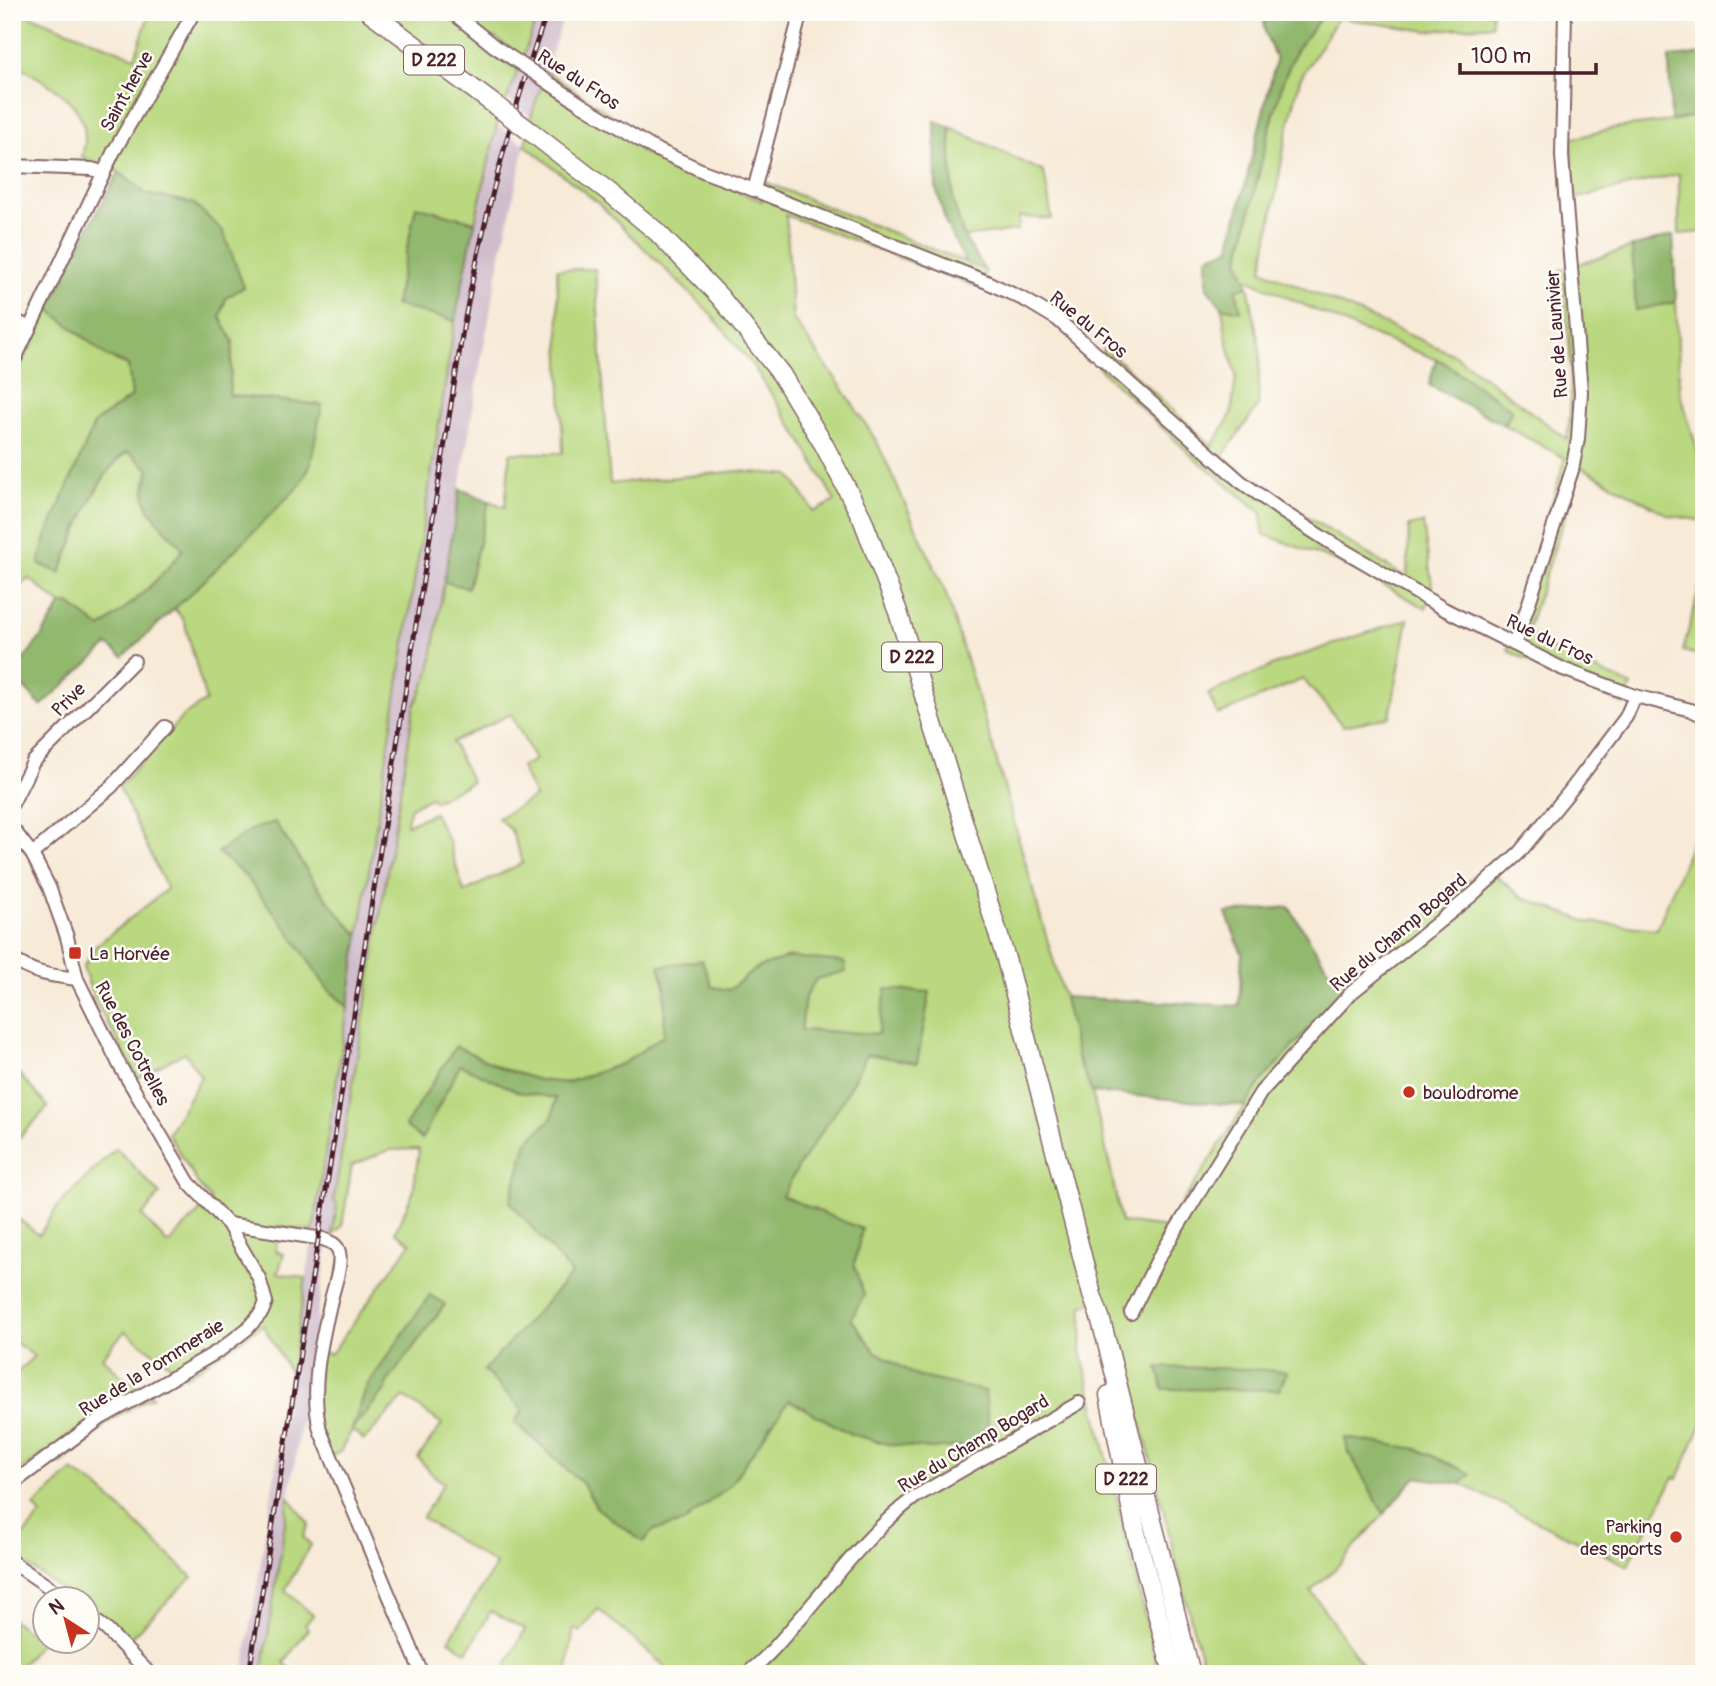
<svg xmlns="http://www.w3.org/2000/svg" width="1716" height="1686" viewBox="0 0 1716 1686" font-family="Pangolin,sans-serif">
	<rect width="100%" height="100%" fill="#fdfcf7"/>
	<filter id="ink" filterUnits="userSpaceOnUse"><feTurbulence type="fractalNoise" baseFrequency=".0143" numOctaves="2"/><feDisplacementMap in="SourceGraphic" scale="14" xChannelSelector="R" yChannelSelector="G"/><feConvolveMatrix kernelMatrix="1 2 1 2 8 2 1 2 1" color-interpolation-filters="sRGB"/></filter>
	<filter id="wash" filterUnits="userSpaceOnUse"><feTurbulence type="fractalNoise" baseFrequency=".00686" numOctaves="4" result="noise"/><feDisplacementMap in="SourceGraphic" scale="28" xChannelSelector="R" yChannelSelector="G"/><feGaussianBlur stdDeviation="1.57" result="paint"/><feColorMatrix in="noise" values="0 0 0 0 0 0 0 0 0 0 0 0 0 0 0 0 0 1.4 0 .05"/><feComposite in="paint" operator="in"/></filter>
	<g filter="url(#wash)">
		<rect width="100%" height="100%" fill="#f7ead7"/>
		<!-- industrial -->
		<g fill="#d0bdcc">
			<polygon points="539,12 565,12 546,71 523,57"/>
			<polygon points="518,70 541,86 531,117 508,99"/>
			<polygon points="497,125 525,145 499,264 479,372 430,672 414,707 334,1199 337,1206 332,1236 313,1232 457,309 480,196"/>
			<polygon points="312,1242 328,1246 262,1674 243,1674"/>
		</g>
		<!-- green -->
		<g fill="#b9d87f" stroke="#827c55" stroke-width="2" fill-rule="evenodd">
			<path d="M12,12H21L135,57L150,12H539L523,57L494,37L491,52L518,70L497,125L475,222L416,207L395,304L455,321L359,935C327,905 299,859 275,822L218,852L245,876L288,930L327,988L348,1007L313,1232L278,1226L276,1251L284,1254L278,1273L306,1278L291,1374L263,1325L186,1377L125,1331L102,1357L119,1374L153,1396L112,1419L61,1464L45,1453L12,1478V1377L34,1356L12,1340V1214L39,1235L59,1205L116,1148L160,1194L142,1216L168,1244L211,1200L200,1187L168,1134L201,1077L185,1052L138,1078L94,999L83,967L96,946L167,889L119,787L183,716L206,701L184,621L174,608L204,581L321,405L229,396L233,341L220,317L226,298L193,203L146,194L119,172L82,157C83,152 85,146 85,140C87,99 42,81 12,62Z"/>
			<path d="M1322,12H1492V25L1428,31L1338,18L1300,79L1286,137L1262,270L1455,355L1567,439C1576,385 1569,323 1560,270L1632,247L1636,310L1676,302L1680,392L1704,473V521L1668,515L1581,467L1528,628L1536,642L1632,686L1622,704L1508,651L1511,630L1532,570L1565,458L1504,425L1512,410L1443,362L1357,329L1245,278L1239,261L1266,142L1283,81L1296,50L1322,16Z"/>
			<path d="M546,71L638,133L640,151L762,201L765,182L985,270L983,289L786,215L793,319L841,386L877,442L945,591L993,747L1040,915L1064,997L1078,1060L1092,1092L1110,1166L1121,1222L1166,1228L1260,1083L1358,974L1481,871L1497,877L1523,898L1588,922L1657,929L1704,811V1419L1678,1478L1674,1477L1628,1566L1461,1484L1471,1474L1348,1451L1384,1514L1338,1566L1311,1591L1369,1674H1206L1193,1628L1147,1445L1105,1300L1083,1305L1081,1351L1159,1674H674L598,1609L580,1632L574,1628L566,1674H502L525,1629L491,1611L467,1652L449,1640L496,1565L422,1518L444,1483L433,1475L418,1458L442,1424L404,1397L364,1440L352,1430L340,1452L327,1458L304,1403L312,1351L331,1354L411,1243L395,1232L413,1193L419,1149L390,1150L352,1165L342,1226L332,1236L337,1206L334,1199L414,707L430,672L444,582L468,587L489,501L505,507L510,453H563L557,269H595L610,484L738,471L790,475L814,512L835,501L801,440L754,367L710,313L597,202L525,145L531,117ZM511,714L535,760L521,767L535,797L498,818L511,830L523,863L464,892L448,840L434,813L406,825L411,807L431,797L434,801L472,782L452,742ZM660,967L712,987L729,990L757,968L846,971L816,979L805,997L801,1030L878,1034L841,1103L800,1164L781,1196L862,1229L854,1265L864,1295L851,1318L875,1351L916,1376L985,1392L851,1434L789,1400L730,1485L683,1523L654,1530L642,1541L597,1508L583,1484L515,1422L523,1410L484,1371L572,1274L510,1201L527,1142L552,1118L556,1098L519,1092L459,1064L421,1139L406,1126L456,1046L503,1069L539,1080L566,1083L624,1063L664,1035L665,986ZM430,1295L445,1305L386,1384V1389L353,1427L367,1386Z"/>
			<polygon points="1704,114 1704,232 1679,234 1679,174 1573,199 1571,139 1614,128 1671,121"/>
			<polygon points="950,127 1044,172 1052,219 1019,217 1018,230 964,237 953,201"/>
			<polygon points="1248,285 1260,350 1258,406 1222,457 1283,502 1407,578 1409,526 1423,523 1433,591 1426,608 1346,565 1263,534 1262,513 1191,455 1099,368 1104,347 1212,446 1231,415 1236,376 1226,336 1222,307 1240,311 1236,290"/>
			<path d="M49,309L108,357L128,365L132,396L94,423L39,564L60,573C75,540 97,469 128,452L149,469C148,477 144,489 145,498C148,515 172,535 183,549C160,580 131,604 101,628L69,604L61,605L29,578L12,594V382Z"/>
			<polygon points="1704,570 1704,657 1683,651"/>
			<polygon points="1408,619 1390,717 1343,726 1303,679 1218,715 1208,694 1281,662"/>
			<polygon points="12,1066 48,1107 12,1145"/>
			<polygon points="72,1471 97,1486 192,1577 125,1643 88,1609 88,1598 74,1598 12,1555 12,1549 41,1515 34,1506"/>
			<polygon points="289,1497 309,1524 303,1537 311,1545 285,1590 313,1615 305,1625 308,1629 284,1663 293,1672 292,1674 262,1674"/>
			<polygon points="12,1619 41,1642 13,1674 12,1674"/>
		</g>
		<!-- forest -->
		<g fill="#92b86e" stroke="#6e6c4c" stroke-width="2">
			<polygon points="1263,12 1302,12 1322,16 1296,50 1283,81 1266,142 1239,261 1248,285 1236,290 1241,311 1222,307 1207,288 1207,257 1229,249 1276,60 1265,32"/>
			<polygon points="1704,54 1704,114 1671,121 1669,57"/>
			<polygon points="935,121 950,127 953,201 964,237 985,270 966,263 946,224 936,187"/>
			<path d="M119,172L146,194L193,203L223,231L244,287L226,298L220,317L233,341L229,395L322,405L310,466L300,485L204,581L123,657L108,645L41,706L12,674L41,637L61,605L69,604L101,628C131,604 160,581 183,549C172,535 148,515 145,498C144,489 148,477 149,469L128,452C97,469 74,540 60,573L39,564L46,537L95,423L132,396L128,365L108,357L49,309L89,227Z"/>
			<polygon points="416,206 475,222 455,321 395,305"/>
			<polygon points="1673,235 1676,302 1636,310 1632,247"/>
			<polygon points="1436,359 1443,362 1512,410 1504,425 1429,385"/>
			<polygon points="460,489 489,501 468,588 444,582"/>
			<path d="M275,822C299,859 327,905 359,935L348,1007L327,988L288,930L245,876L218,852L251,830Z"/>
			<polygon points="1289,907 1328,969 1358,974 1260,1083 1245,1106 1092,1092 1078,1060 1064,997 1239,1006 1242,954 1226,913"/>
			<polygon points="789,957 844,962 846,971 816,979 805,997 801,1030 878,1034 886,989 930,992 917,1063 867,1054 841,1103 800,1164 782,1196 862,1229 854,1265 864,1295 851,1319 875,1351 916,1376 985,1391 990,1444 931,1449 887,1444 851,1434 789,1400 730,1485 683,1523 654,1530 643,1542 597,1508 583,1484 515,1422 523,1410 484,1370 572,1274 510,1202 527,1142 552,1118 556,1098 519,1092 460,1065 422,1139 405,1126 456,1046 503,1069 539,1080 566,1083 624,1063 664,1035 665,986 659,966 702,960 712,987 729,990 757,968"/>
			<polygon points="430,1295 445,1304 386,1384 386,1389 352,1429 367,1386"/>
			<polygon points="1158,1367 1254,1369 1287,1372 1279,1390 1163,1389"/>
			<polygon points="1345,1438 1418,1449 1471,1474 1461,1484 1416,1477 1384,1514 1348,1451"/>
		</g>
	</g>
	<g filter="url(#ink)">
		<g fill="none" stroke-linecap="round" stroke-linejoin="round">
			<!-- minor casing -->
			<g stroke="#876667" stroke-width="16">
				<g id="minor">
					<polyline points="452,12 494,46"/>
					<polyline points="582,105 653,148 705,172 754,190 987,282 1027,301 1057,319 1240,481 1283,512 1328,541 1444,609 1563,669 1635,696 1691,710 1704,716"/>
					<polyline points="12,166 92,169 104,173"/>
					<polyline points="754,190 801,12"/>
					<polyline points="12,319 30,328"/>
					<polyline points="12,365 113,153 194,12"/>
					<polyline points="1514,644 1527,609 1572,470 1578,439 1581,392 1562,156 1565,12"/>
					<polyline points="12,804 33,762 134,661"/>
					<polyline points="12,828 32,854 49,887 67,937 77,979 120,1066 189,1183 228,1224 259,1278 266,1302 262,1312 247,1329 220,1350 162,1384 101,1418 12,1484"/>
					<polyline points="32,854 111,787 165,727"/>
					<path d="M12,959C37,975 49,975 77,979"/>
					<path d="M228,1224L323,1239C330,1242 337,1244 339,1252C342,1267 334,1286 331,1300C321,1343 310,1387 320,1430L422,1674"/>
					<polyline points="1131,1313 1158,1259 1261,1092 1351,993 1472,895 1519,853 1570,791 1626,717 1635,696"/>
					<polyline points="12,1562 65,1598"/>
					<polyline points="88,1615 105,1628 150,1674"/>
					<path d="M746,1674C768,1658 785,1635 803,1615C838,1574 871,1530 915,1497L1079,1403"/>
				</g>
			</g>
			<!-- highway casing -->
			<g stroke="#876667" stroke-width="21">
				<g id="highway">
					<polyline points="370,12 499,108"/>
					<polyline points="531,132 609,192 657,232 720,297 781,374 824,445 862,518 898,612 1006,959 1092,1295 1100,1317 1109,1351 1191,1674"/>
					<polyline points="1109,1395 1136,1533 1173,1674"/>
				</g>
			</g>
			<!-- minor -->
			<use href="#minor" stroke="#fff" stroke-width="12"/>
			<!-- highway -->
			<use href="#highway" stroke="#fff" stroke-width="18"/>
			<!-- rail casing -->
			<g stroke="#4a1f2b" stroke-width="5">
				<path id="rail" d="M249,1674L464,323C484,217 511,114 547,12"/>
			</g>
			<!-- rail -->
			<use href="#rail" stroke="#fdfcf7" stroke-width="2.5" stroke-dasharray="8" stroke-linecap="butt"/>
			<!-- minor-bridge casing -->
			<g stroke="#876667" stroke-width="16" stroke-linecap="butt">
				<polyline id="minor-bridge" points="494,46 582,105"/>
			</g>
			<!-- highway-bridge casing -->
			<g stroke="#876667" stroke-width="21" stroke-linecap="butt">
				<polyline id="highway-bridge" points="499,108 531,132"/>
			</g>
			<!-- minor-bridge -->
			<use href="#minor-bridge" stroke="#fff" stroke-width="12"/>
			<!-- highway-bridge -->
			<use href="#highway-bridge" stroke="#fff" stroke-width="18"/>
		</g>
	</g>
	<!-- markers -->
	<g fill="#c8321e" stroke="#fdfcf7" stroke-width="2.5">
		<rect x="68" y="946" width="14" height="14" rx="3.5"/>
		<circle cx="1409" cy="1092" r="7"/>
		<circle cx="1676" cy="1537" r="7"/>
	</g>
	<g text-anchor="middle" stroke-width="5" stroke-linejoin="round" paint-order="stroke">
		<!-- shield labels -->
		<g fill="#fdfcf7" stroke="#806168" stroke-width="2">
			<rect x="404" y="45.5" width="60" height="29" rx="5"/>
			<rect x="882" y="642.5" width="60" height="29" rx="5"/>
			<rect x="1096" y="1464.5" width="60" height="29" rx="5"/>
		</g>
		<g font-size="18" font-weight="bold" fill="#4a1f2b">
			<text x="434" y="66">D 222</text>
			<text x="912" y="663">D 222</text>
			<text x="1126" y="1485">D 222</text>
		</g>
		<!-- street labels -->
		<g font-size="19" fill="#4a1f2b" stroke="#fdfcf7">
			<text transform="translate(579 79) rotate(33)" y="7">Rue du Fros</text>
			<text transform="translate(126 91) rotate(-61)" y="7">Saint herve</text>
			<text transform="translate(1089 324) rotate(39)" y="7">Rue du Fros</text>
			<text transform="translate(1556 334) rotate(-94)" y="7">Rue de Launivier</text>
			<text transform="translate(1550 639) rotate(25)" y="7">Rue du Fros</text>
			<text transform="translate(68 699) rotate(-45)" y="7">Prive</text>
			<text transform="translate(1398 932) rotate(-40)" y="7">Rue du Champ Bogard</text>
			<text transform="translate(133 1043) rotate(62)" y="7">Rue des Cotrelles</text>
			<text transform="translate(151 1367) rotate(-32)" y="7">Rue de la Pommeraie</text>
			<text transform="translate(973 1443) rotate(-31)" y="7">Rue du Champ Bogard</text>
		</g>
		<!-- poi labels -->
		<g font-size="19" fill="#4a1f2b" stroke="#fdfcf7" text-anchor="start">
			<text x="89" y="960">La Horvée</text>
			<text x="1423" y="1099">boulodrome</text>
			<text x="1662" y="1533" text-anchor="end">Parking<tspan x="1662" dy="22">des sports</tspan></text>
		</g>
	</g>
	<!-- margin -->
	<rect width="1716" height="1686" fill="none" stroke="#fdfcf7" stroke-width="42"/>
	<!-- north arrow -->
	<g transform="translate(66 1620) rotate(324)"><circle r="33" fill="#fdfcf7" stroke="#b5a4a5" stroke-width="2"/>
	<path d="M0-5L12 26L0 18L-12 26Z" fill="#c8321e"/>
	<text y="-10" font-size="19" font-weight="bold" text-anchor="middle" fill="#4a1f2b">N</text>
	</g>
	<!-- scale -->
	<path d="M1460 63v10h136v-10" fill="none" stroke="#4a1f2b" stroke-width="3.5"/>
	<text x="1471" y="63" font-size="21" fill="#4a1f2b" stroke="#fdfcf7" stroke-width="5" paint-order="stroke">100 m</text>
</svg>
